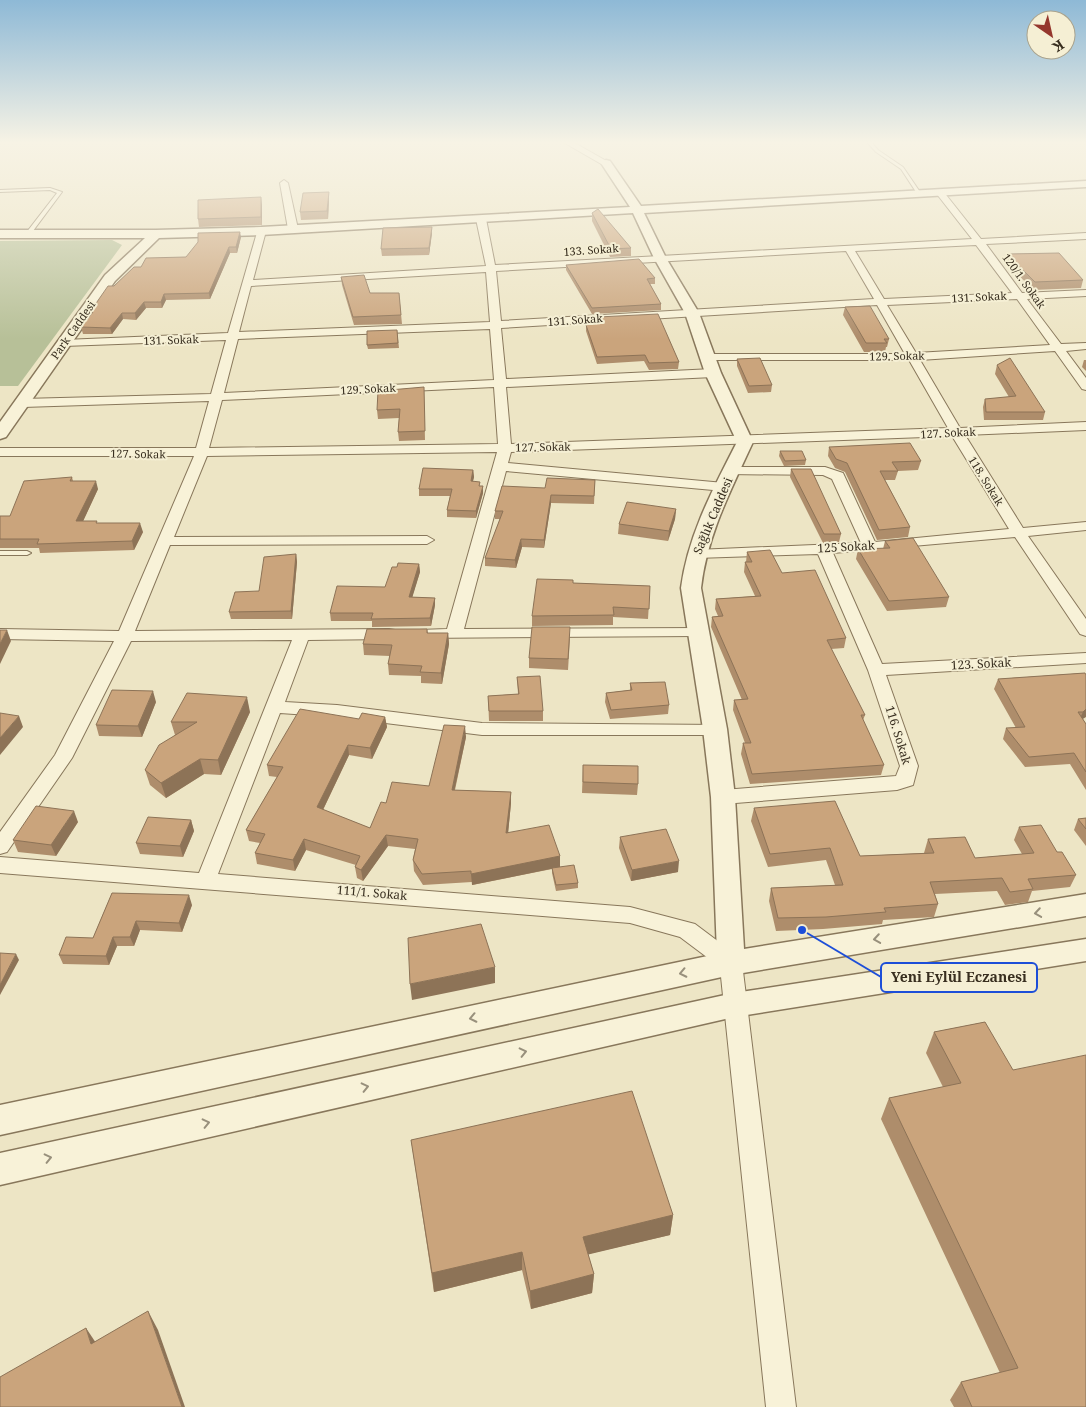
<svg xmlns="http://www.w3.org/2000/svg" width="1086" height="1407" viewBox="0 0 1086 1407" font-family="'Noto Serif',serif">
	<rect width="100%" height="100%" fill="#ede5c5"/>
	<!-- cemetery -->
	<polygon fill="#b7c098" points="112,240 122,245 18,386 0,386 0,241"/>
	<g fill="none" stroke-linecap="round" stroke-linejoin="round">
		<!-- service casing -->
		<g stroke="#88775b" stroke-width="2">
			<g id="service">
				<polygon points="867,142 871,142 878,150 903,167 922,195 918,195 901,169 876,152"/>
				<polygon points="50,188 62,192 30,235 26,235 26,233 57,193 50,190 0,192 0,190"/>
				<polygon points="0,551 27,551 31,553 27,555 0,555"/>
			</g>
		</g>
		<!-- minor casing -->
		<g stroke="#88775b" stroke-width="2">
			<g id="minor">
				<polygon points="563,142 573,142 610,163 603,165"/>
				<polygon points="284,180 288,183 298,229 293,232 288,229 280,183"/>
				<path d="M940,190L943,191L981,239L1086,233V239L986,244L1022,293L1086,290V296L1027,299L1061,344L1086,343V349L1066,351L1086,378V390L1082,389L1055,351L920,360L960,428L1086,422V430L965,435L1023,528L1086,522V530L1028,536L1086,619V636L1080,634L1015,537L833,553L882,664L1086,653V663L886,675L918,766L913,785L897,790L723,804L716,802L713,797L716,792L723,790L896,776L900,766L868,670L818,554L696,558L689,554L696,550L861,543L832,479L823,475L726,474L724,471L731,467H825L843,473L875,542L1009,529L952,436L511,452L508,463L724,483L731,487L724,491L506,471L464,629L703,628L705,631L703,634L697,636L419,638L417,634L419,630L447,629L497,452L207,456L174,537L427,536L434,540L427,544L170,545L135,631L389,629L395,630L397,634L395,638L389,639L308,640L285,702L337,705L482,723L721,725L724,729L721,733L715,735H482L337,717L280,713L218,874L630,907L695,924L739,957L742,963L796,1407H766L720,967L680,937L630,923L0,873V857L199,873L292,640L131,641L72,758L7,852L0,854V832L55,755L114,641L0,639V629L119,631L194,456H0V448H196L209,401L23,407L17,403L23,399L211,394L226,340L64,346L58,343L64,340L228,333L258,229L266,231L253,280L486,266L476,219L481,216L486,219L495,265L972,239L936,193ZM976,245L1012,293L884,299L855,251ZM846,251L874,299L501,321L496,271ZM486,272L490,322L239,332L251,286ZM1017,299L1050,345L916,353L887,305ZM877,305L905,354H708L702,357L708,360H909L948,428L511,444L506,387L713,377L719,373L713,369L506,379L501,328ZM490,329L494,380L224,393L238,339ZM494,387L498,444L209,448L222,400Z"/>
			</g>
		</g>
		<!-- tertiary casing -->
		<g stroke="#88775b" stroke-width="3">
			<g id="tertiary">
				<path d="M606,160L610,161L641,206L1086,181V187L644,213L666,258L699,313L721,373L753,442C731,490 707,535 701,588L727,729L735,797L744,949L1086,894V916L731,975L0,1135V1105L717,954L711,797L703,729L681,588C688,535 713,489 737,442L705,373L685,313L654,258L633,213L261,235L159,238L115,281L6,437L0,439V422L105,275L145,238H0V230H156L261,227L630,207L601,163Z"/>
				<polygon points="1086,939 1086,961 734,1017 0,1185 0,1153 734,993"/>
			</g>
		</g>
		<!-- service -->
		<use href="#service" fill="#f8f2d8" fill-rule="evenodd"/>
		<!-- minor -->
		<use href="#minor" fill="#f8f2d8" fill-rule="evenodd"/>
		<!-- tertiary -->
		<use href="#tertiary" fill="#f8f2d8" fill-rule="evenodd"/>
	</g>
	<!-- wall -->
	<g fill="#ae8d6b">
		<polygon points="329,192 329,200 328,219 301,220 300,212"/>
		<polygon points="262,205 262,225 199,227 198,219"/>
		<polygon points="592,213 631,248 631,256 610,257 592,221"/>
		<polygon points="432,233 429,255 382,256 381,249"/>
		<polygon points="241,237 237,253 230,253 210,299 166,300 162,308 146,308 136,320 123,319 112,334 83,334 81,327 91,315 90,312 114,286 141,267 186,257"/>
		<polygon points="1007,254 1083,280 1081,288 1033,290 1005,261"/>
		<polygon points="566,265 655,278 655,284 650,284 661,304 661,310 592,314 566,270"/>
		<polygon points="341,277 370,293 399,293 402,324 354,325 342,285"/>
		<polygon points="845,307 889,339 887,347 886,347 885,352 864,352 843,315"/>
		<polygon points="598,317 679,362 678,369 649,370 644,361 597,364 586,331 586,325 598,323"/>
		<polygon points="397,330 399,348 368,349 367,345"/>
		<polygon points="737,359 772,385 771,392 748,393 737,366"/>
		<polygon points="1084,360 1086,360 1086,371 1082,367"/>
		<polygon points="997,365 1045,412 1043,420 984,420 983,407 985,399 1009,397 995,374"/>
		<polygon points="424,396 425,440 399,441 398,432 399,418 378,419 377,410"/>
		<polygon points="829,447 921,461 918,470 898,471 895,480 885,480 910,527 908,537 877,540 845,472 835,468 828,456"/>
		<polygon points="780,451 806,460 805,465 784,466 779,456"/>
		<polygon points="791,469 841,534 839,542 823,543 790,477"/>
		<polygon points="473,470 474,477 473,481 480,486 483,493 476,518 447,517 447,510 450,496 419,496 419,489"/>
		<polygon points="72,477 73,481 98,489 83,521 98,523 143,532 134,550 40,553 39,548 0,548 0,516 10,516"/>
		<polygon points="595,480 594,504 551,503 544,548 522,547 516,568 485,566 485,558 500,519 495,519 495,511 545,488"/>
		<polygon points="676,509 675,519 668,541 618,534 619,524"/>
		<polygon points="885,541 949,597 946,607 887,611 856,559 858,549 883,549"/>
		<polygon points="747,552 782,573 846,638 844,648 831,649 865,715 863,720 884,765 881,775 750,784 741,754 743,743 745,743 733,710 734,700 742,700 711,627 712,617 718,616 715,609 716,599 755,596 744,572 745,562 746,562"/>
		<polygon points="296,554 297,562 292,619 231,619 229,612 259,591"/>
		<polygon points="419,564 420,572 412,597 435,598 435,605 431,626 372,627 372,621 331,621 330,613 385,587 397,567"/>
		<polygon points="573,583 650,586 648,619 613,617 613,625 532,626 532,616"/>
		<polygon points="427,629 428,633 448,633 449,644 442,684 421,683 421,676 389,675 388,664 390,656 364,655 363,644"/>
		<polygon points="570,638 568,670 529,668 529,658"/>
		<polygon points="1085,673 1083,719 1086,724 1086,790 1070,764 1025,767 1003,739 1006,728 1016,728 994,689 998,679"/>
		<polygon points="517,677 543,711 543,721 489,721 488,696 518,694"/>
		<polygon points="630,683 669,705 668,714 610,719 605,702 606,693 630,690"/>
		<polygon points="156,702 142,737 99,736 96,725"/>
		<polygon points="250,712 221,775 204,774 166,798 150,785 145,770 175,735 171,722"/>
		<polygon points="385,717 387,727 372,759 349,755 323,810 370,828 386,803 429,786 466,737 455,790 511,792 511,803 508,833 560,856 560,867 578,883 578,888 556,891 552,873 552,869 472,885 472,882 423,885 414,871 413,860 415,849 388,846 363,881 357,878 355,867 356,865 306,850 295,871 257,864 255,853 260,843 249,841 246,830 277,777 269,776 267,765 359,719"/>
		<polygon points="583,765 638,784 637,795 582,793"/>
		<polygon points="754,808 860,856 924,853 928,839 975,858 1022,854 1014,840 1019,827 1057,852 1076,875 1070,887 1032,891 1028,902 1005,905 997,891 935,894 938,904 934,917 883,920 882,924 823,929 776,931 769,901 771,888 835,885 826,860 768,867 751,821"/>
		<polygon points="1086,818 1086,846 1074,830 1078,819"/>
		<polygon points="191,820 194,831 183,857 140,854 136,843"/>
		<polygon points="78,822 56,856 18,852 13,840"/>
		<polygon points="620,837 678,872 631,881 619,848"/>
		<polygon points="112,893 192,905 182,932 140,930 134,946 117,946 109,965 63,964 59,955 93,938"/>
		<polygon points="985,1022 1086,1407 954,1407 950,1400 961,1382 1000,1373 881,1119 889,1098 943,1087 926,1053 934,1032"/>
		<polygon points="411,1140 673,1215 670,1235 588,1254 594,1274 592,1293 531,1309 522,1270 434,1292"/>
	</g>
	<!-- shaded-wall -->
	<g fill="#8d7357">
		<polygon points="329,192 329,200 328,219 327,211"/>
		<polygon points="261,197 262,205 262,225 261,217"/>
		<polygon points="432,227 432,233 429,255 429,248"/>
		<polygon points="240,232 241,237 237,253 236,247"/>
		<polygon points="229,247 230,253 210,299 209,293"/>
		<polygon points="164,294 166,300 162,308 161,302"/>
		<polygon points="144,302 146,308 136,320 135,313"/>
		<polygon points="122,313 123,319 112,334 110,328"/>
		<polygon points="473,470 474,477 471,488 471,481"/>
		<polygon points="96,481 98,489 79,530 76,521"/>
		<polygon points="483,486 483,493 476,518 476,511"/>
		<polygon points="551,495 551,503 544,548 544,540"/>
		<polygon points="676,509 675,519 668,541 669,531"/>
		<polygon points="140,523 143,532 134,550 132,541"/>
		<polygon points="521,539 522,547 516,568 515,560"/>
		<polygon points="296,554 297,562 292,619 291,611"/>
		<polygon points="419,564 420,572 410,605 409,597"/>
		<polygon points="435,598 435,605 431,626 430,618"/>
		<polygon points="7,630 11,641 0,664 0,644"/>
		<polygon points="448,633 449,644 442,684 441,673"/>
		<polygon points="153,691 156,702 142,737 138,726"/>
		<polygon points="247,697 250,712 221,775 218,760"/>
		<polygon points="1086,709 1086,717 1078,722 1083,712"/>
		<polygon points="19,716 23,727 0,755 0,738"/>
		<polygon points="385,717 387,727 372,759 370,748"/>
		<polygon points="465,726 466,737 452,801 452,790"/>
		<polygon points="348,745 349,755 319,818 317,807"/>
		<polygon points="200,759 204,774 166,798 161,783"/>
		<polygon points="511,792 511,803 507,844 506,833"/>
		<polygon points="74,811 78,822 56,856 51,845"/>
		<polygon points="191,820 194,831 183,857 180,846"/>
		<polygon points="386,835 388,846 363,881 361,870"/>
		<polygon points="304,839 306,850 295,871 293,860"/>
		<polygon points="560,856 560,867 472,885 471,874"/>
		<polygon points="679,861 678,872 631,881 632,870"/>
		<polygon points="189,895 192,905 182,932 179,923"/>
		<polygon points="136,921 140,930 134,946 130,937"/>
		<polygon points="113,937 117,946 109,965 106,956"/>
		<polygon points="16,954 19,960 0,995 0,985"/>
		<polygon points="495,967 495,983 412,1000 410,984"/>
		<polygon points="673,1215 670,1235 582,1256 583,1237"/>
		<polygon points="522,1252 522,1270 434,1292 432,1273"/>
		<polygon points="594,1274 592,1293 531,1309 530,1291"/>
		<polygon points="148,1311 158,1330 185,1407 182,1407"/>
		<polygon points="86,1328 98,1346 91,1344"/>
	</g>
	<!-- building -->
	<g fill="#caa47c" stroke="#8d7357">
		<polygon points="329,192 327,211 300,212 303,193"/>
		<polygon points="261,197 261,217 198,219 198,200"/>
		<polygon points="598,209 631,248 611,249 592,213"/>
		<polygon points="432,227 429,248 381,249 383,228"/>
		<polygon points="240,232 236,247 229,247 209,293 164,294 161,302 144,302 135,313 122,313 110,328 81,327 93,312 90,312 108,286 114,286 134,267 141,267 146,258 186,257 198,242 198,233"/>
		<polygon points="1059,253 1083,280 1035,282 1007,254"/>
		<polygon points="639,259 655,278 647,279 661,304 592,308 566,265"/>
		<polygon points="364,275 370,293 399,293 401,315 353,317 341,277"/>
		<polygon points="870,306 889,339 884,339 887,343 866,343 845,307"/>
		<polygon points="658,314 679,362 649,363 645,355 597,357 586,325 601,322 598,317"/>
		<polygon points="397,330 398,343 367,345 367,331"/>
		<polygon points="760,358 772,385 749,386 737,359"/>
		<polygon points="1010,358 1045,412 986,412 985,399 1016,396 997,365"/>
		<polygon points="424,387 425,431 398,432 400,409 377,410 378,391"/>
		<polygon points="910,443 921,461 892,462 898,471 880,471 910,527 879,530 847,463 836,459 829,447"/>
		<polygon points="780,451 802,451 806,460 785,461"/>
		<polygon points="423,468 473,470 471,481 480,482 479,486 483,486 476,511 447,510 452,489 419,489"/>
		<polygon points="791,469 811,469 841,534 824,534"/>
		<polygon points="72,477 70,481 96,481 76,521 97,521 96,523 140,523 132,541 37,544 39,539 0,539 0,516 10,516 24,481"/>
		<polygon points="547,478 595,480 594,496 551,495 544,540 521,539 515,560 485,558 503,511 495,511 502,486 545,488"/>
		<polygon points="627,502 676,509 669,531 619,524"/>
		<polygon points="913,538 949,597 889,601 858,549 890,548 885,541"/>
		<polygon points="770,550 782,573 815,570 846,638 827,640 865,715 861,715 884,765 752,774 743,743 751,743 734,700 748,699 712,617 723,616 716,599 761,596 745,562 752,562 747,552"/>
		<polygon points="296,554 291,611 229,612 235,592 259,591 264,557"/>
		<polygon points="398,563 419,564 409,597 435,598 430,618 371,619 373,613 330,613 337,586 385,587 392,567 397,567"/>
		<polygon points="537,579 573,580 573,583 650,586 649,609 613,607 614,615 532,616"/>
		<polygon points="532,627 570,627 568,659 529,658"/>
		<polygon points="367,629 427,629 427,633 448,633 441,673 420,672 422,666 388,664 392,645 363,644"/>
		<polygon points="0,630 7,630 0,644"/>
		<polygon points="1085,673 1086,675 1086,709 1083,712 1078,712 1086,724 1086,772 1074,753 1029,757 1006,728 1025,727 998,679"/>
		<polygon points="540,676 543,711 489,711 488,696 519,694 517,677"/>
		<polygon points="665,682 669,705 611,710 606,693 632,690 630,683"/>
		<polygon points="112,690 153,691 138,726 96,725"/>
		<polygon points="187,693 247,697 218,760 200,759 161,783 145,770 159,745 197,722 171,722"/>
		<polygon points="300,709 359,719 362,713 385,717 370,748 348,745 317,807 370,828 381,802 386,803 392,782 429,786 444,725 465,726 452,790 511,792 506,833 549,825 560,856 471,874 471,871 422,874 413,860 418,839 386,835 361,870 355,867 360,856 304,839 293,860 255,853 265,834 246,830 283,767 267,765"/>
		<polygon points="0,713 19,716 0,738"/>
		<polygon points="583,765 638,766 638,784 583,782"/>
		<polygon points="835,801 860,856 934,853 928,839 965,837 975,858 1034,853 1019,827 1041,825 1057,852 1062,852 1076,875 1028,879 1033,889 1010,892 1002,878 930,882 938,904 884,908 886,912 826,917 778,918 771,888 843,885 830,848 770,854 754,808"/>
		<polygon points="36,806 74,811 51,845 13,840"/>
		<polygon points="148,817 191,820 180,846 136,843"/>
		<polygon points="1086,818 1086,829 1078,819"/>
		<polygon points="666,829 679,861 632,870 620,837"/>
		<polygon points="574,865 578,883 556,885 552,868"/>
		<polygon points="112,893 189,895 179,923 136,921 130,937 113,937 106,956 59,955 66,937 93,938"/>
		<polygon points="481,924 495,967 410,984 408,938"/>
		<polygon points="0,953 16,954 0,985"/>
		<polygon points="985,1022 1013,1070 1086,1055 1086,1407 972,1407 961,1382 1018,1368 889,1098 961,1083 934,1032"/>
		<polygon points="632,1091 673,1215 583,1237 594,1274 530,1291 522,1252 432,1273 411,1140"/>
		<polygon points="148,1311 182,1407 0,1407 0,1377 86,1328 91,1344"/>
	</g>
	<!-- one-way arrows -->
	<defs><path id="oneway-chevron" d="M-2-3.5L2.5 0L-2 3.5" fill="none" stroke-width="1.6" stroke-linecap="round" stroke-linejoin="round" transform="scale(1.25)"/></defs>
	<g stroke="#98907c">
		<use href="#oneway-chevron" transform="translate(1038 913) rotate(171)"/>
		<use href="#oneway-chevron" transform="translate(877 939) rotate(171)"/>
		<use href="#oneway-chevron" transform="translate(683 973) rotate(168)"/>
		<use href="#oneway-chevron" transform="translate(473 1018) rotate(168)"/>
		<use href="#oneway-chevron" transform="translate(523 1052) rotate(-13)"/>
		<use href="#oneway-chevron" transform="translate(365 1087) rotate(-13)"/>
		<use href="#oneway-chevron" transform="translate(206 1123) rotate(-13)"/>
		<use href="#oneway-chevron" transform="translate(48 1158) rotate(-13)"/>
	</g>
	<!-- sky -->
	<linearGradient id="sky" x2="0" y2="1"><stop stop-color="#8eb9d6"/><stop offset="0.42" stop-color="#f7f3e5"/><stop offset="1" stop-color="#f7f3e5" stop-opacity="0"/></linearGradient>
	<rect width="1086" height="339" fill="url(#sky)"/>
	<g text-anchor="middle" stroke-width="4" stroke-linejoin="round" paint-order="stroke">
		<!-- far-street labels -->
		<g font-size="11" fill="#382e1f" stroke="#f5efd4">
			<text transform="translate(591 250) rotate(-4)" y="4">133. Sokak</text>
			<text transform="translate(1024 281) rotate(54)" y="4">120/1. Sokak</text>
			<text transform="translate(979 297) rotate(-3)" y="4">131. Sokak</text>
			<text transform="translate(575 320) rotate(-4)" y="4">131. Sokak</text>
			<text transform="translate(73 330) rotate(-55)" y="4">Park Caddesi</text>
			<text transform="translate(171 340) rotate(-2)" y="4">131. Sokak</text>
			<text transform="translate(897 356) rotate(-1)" y="4">129. Sokak</text>
			<text transform="translate(368 389) rotate(-3)" y="4">129. Sokak</text>
			<text transform="translate(948 433) rotate(-3)" y="4">127. Sokak</text>
			<text transform="translate(543 447) rotate(-1)" y="4">127. Sokak</text>
			<text transform="translate(138 454) rotate(1)" y="4">127. Sokak</text>
			<text transform="translate(986 481) rotate(58)" y="4">118. Sokak</text>
		</g>
		<!-- street labels -->
		<g font-size="12" fill="#382e1f" stroke="#f5efd4">
			<text transform="translate(713 516) rotate(-67)" y="4">Sağlık Caddesi</text>
			<text transform="translate(846 547) rotate(-3)" y="4">125 Sokak</text>
			<text transform="translate(981 664) rotate(-3)" y="4">123. Sokak</text>
			<text transform="translate(898 735) rotate(73)" y="4">116. Sokak</text>
			<text transform="translate(372 893) rotate(5)" y="4">111/1. Sokak</text>
		</g>
	</g>
	<!-- callouts -->
	<path fill="none" stroke="#1d4ed8" stroke-width="2" d="M802 930L881 977"/>
	<circle fill="#1d4ed8" stroke="#f5efd4" stroke-width="2" cx="802" cy="930" r="5"/>
	<rect fill="#f5efd4" stroke="#1d4ed8" stroke-width="2" x="881" y="963" width="156" height="29" rx="5"/>
	<g font-size="14" text-anchor="middle" font-weight="bold" fill="#382e1f">
		<text x="959" y="982">Yeni Eylül Eczanesi</text>
	</g>
	<!-- north arrow -->
	<g transform="translate(1051 35) rotate(146)"><circle r="24" fill="#f5efd4" stroke="#a9a28c"/>
	<path d="M0-4L9 19L0 12L-9 19Z" fill="#95372d"/>
	<text y="-8" font-size="14" font-weight="bold" text-anchor="middle" fill="#382e1f">K</text>
	</g>
</svg>
